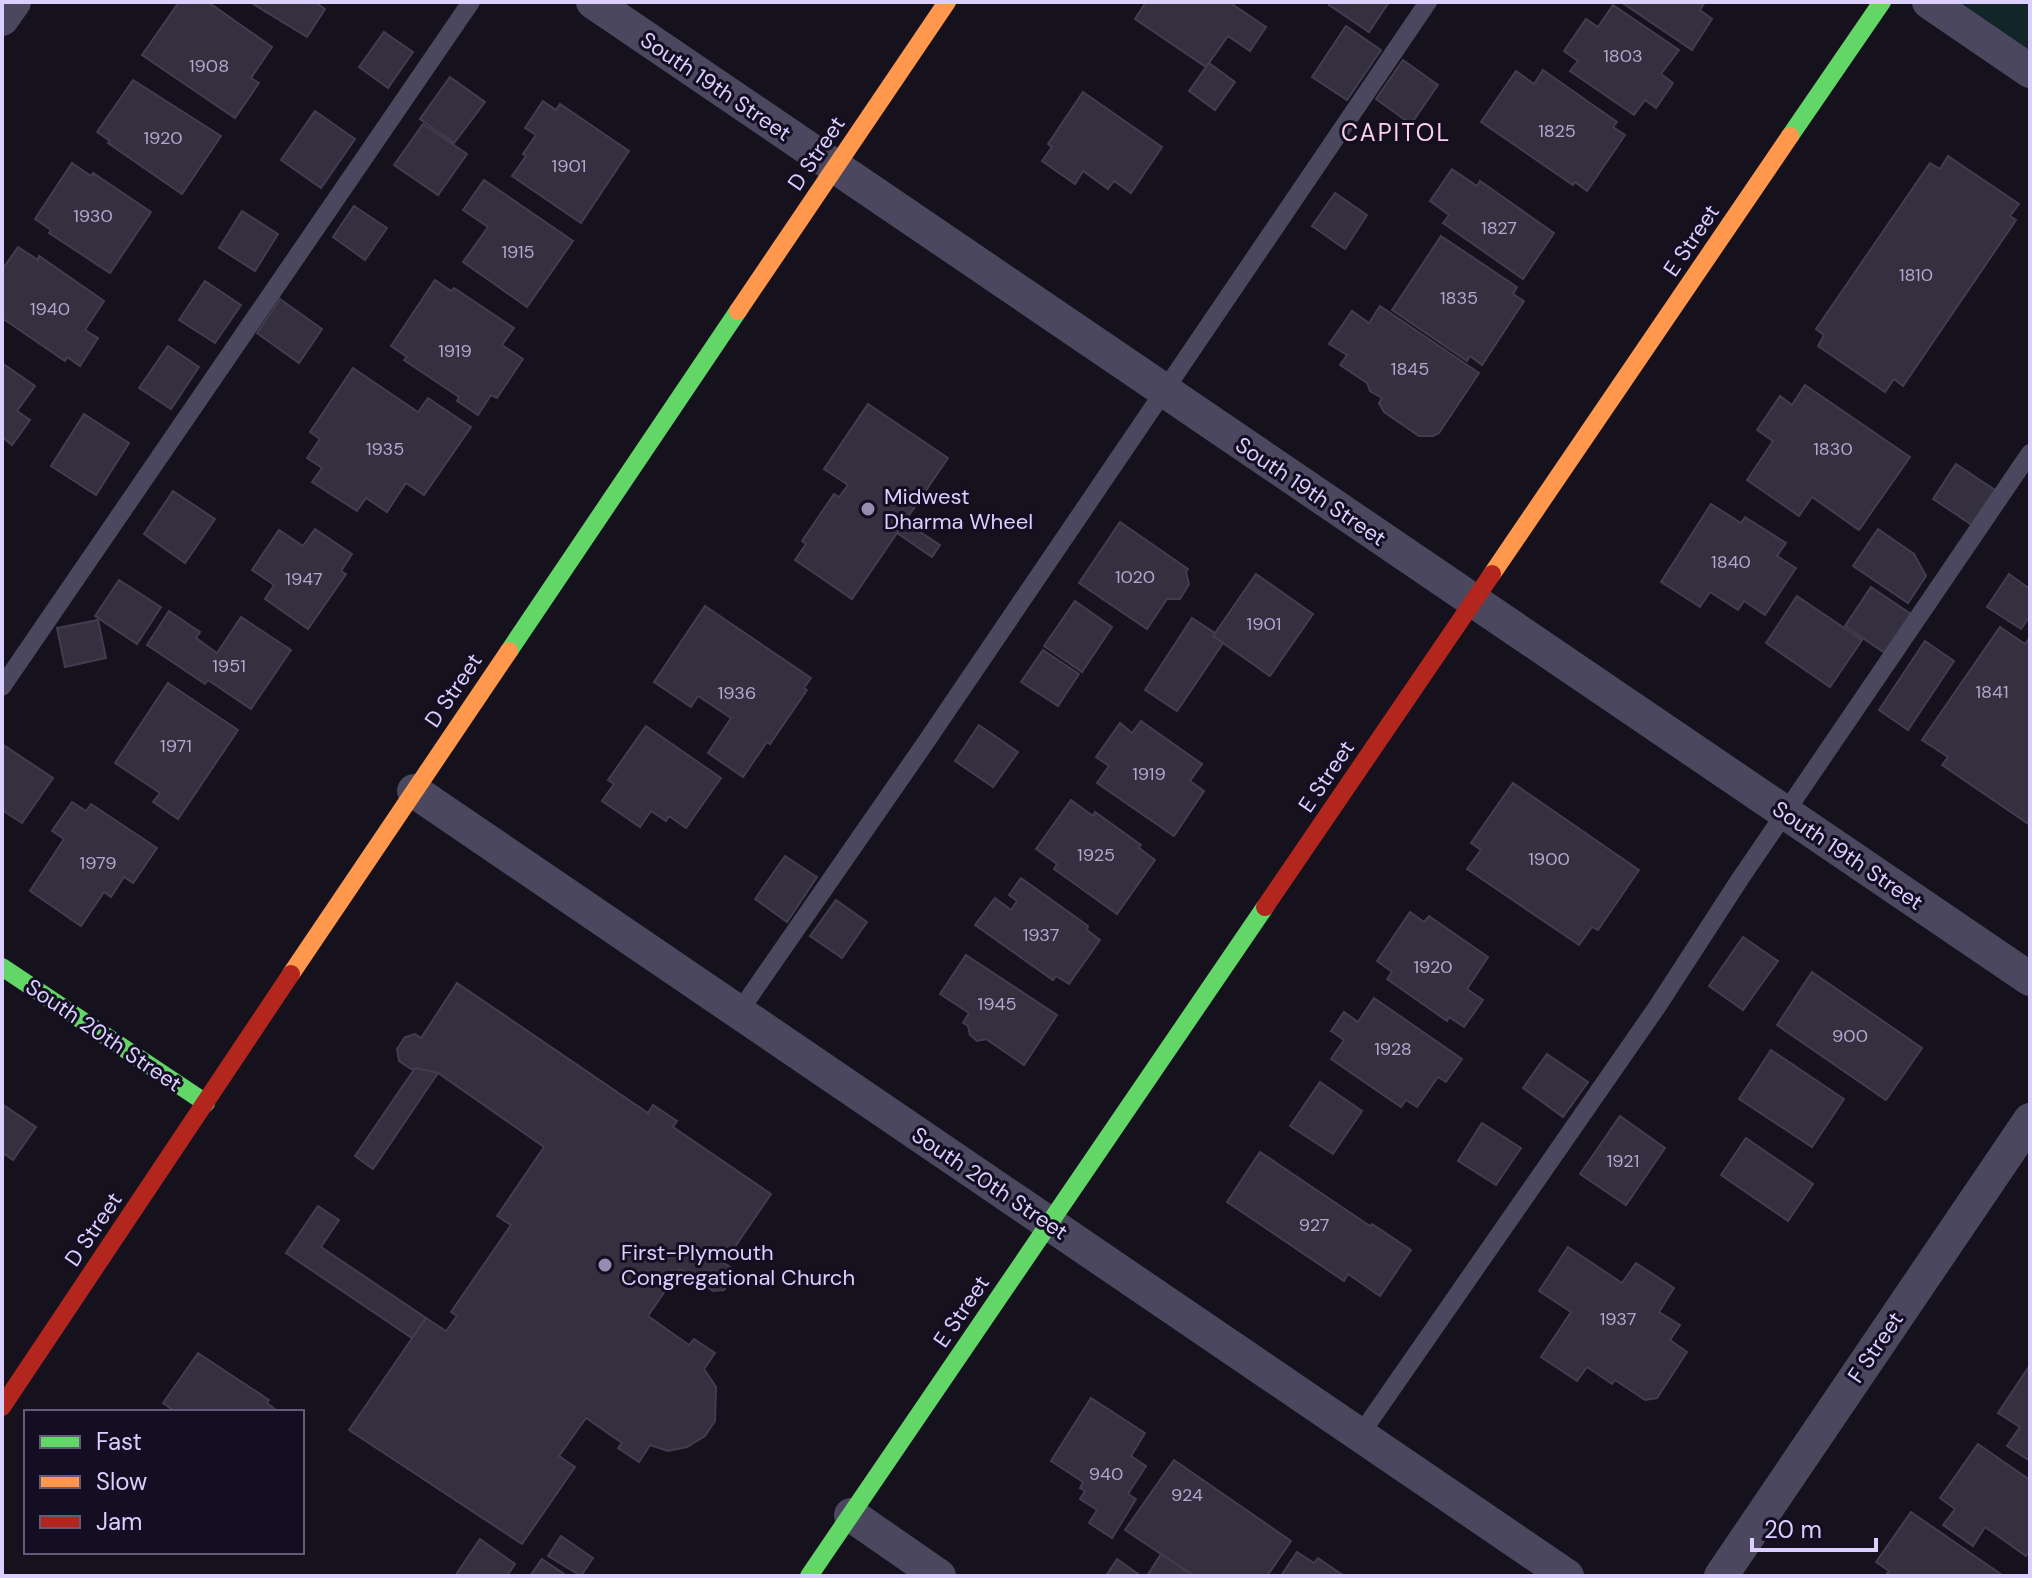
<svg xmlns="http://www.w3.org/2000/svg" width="2032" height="1578" viewBox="0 0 2032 1578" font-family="'DM Sans',sans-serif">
	<rect width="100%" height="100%" fill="#15121d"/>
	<!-- green -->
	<polygon fill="#122528" points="1929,2 2030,2 2030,71"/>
	<!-- building -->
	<g fill="#34303f" stroke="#423c50" stroke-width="2">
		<polygon points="179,2 208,2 272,47 251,78 259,83 235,118 142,55"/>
		<polygon points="250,2 315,2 325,9 307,37"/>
		<polygon points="1146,2 1229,2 1266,27 1250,51 1228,36 1206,67 1135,19"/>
		<polygon points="1331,2 1389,2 1369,32 1329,5"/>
		<polygon points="1621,2 1705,2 1700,10 1712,19 1692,50"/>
		<polygon points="1613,5 1679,50 1661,74 1673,83 1656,108 1645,100 1634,115 1570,71 1578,61 1564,51 1586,19 1598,27"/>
		<polygon points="1346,26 1381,50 1347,100 1312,77"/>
		<polygon points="384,32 413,52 388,88 359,67"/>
		<polygon points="1403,60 1438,85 1411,124 1376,99"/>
		<polygon points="1209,63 1235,82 1215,110 1189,91"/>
		<polygon points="1543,70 1617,122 1613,127 1625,135 1587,191 1575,182 1573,185 1481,122 1516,71 1534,84"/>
		<polygon points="450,77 485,102 454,143 420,119"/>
		<polygon points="133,80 221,136 182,194 108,143 110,141 97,132"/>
		<polygon points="1083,92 1162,147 1131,193 1114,181 1108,189 1083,171 1075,184 1042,161 1052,147 1048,144"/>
		<polygon points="543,101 556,110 560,104 629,151 581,223 512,176 526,156 523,154 536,135 525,128"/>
		<polygon points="315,111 355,139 321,188 281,160"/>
		<polygon points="423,124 467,154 438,195 394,165"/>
		<polygon points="1948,156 2019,204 2010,216 2016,220 1903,386 1894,379 1885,392 1818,346 1824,335 1816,329 1930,163 1940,169"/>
		<polygon points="72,163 91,176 93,173 151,212 110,273 49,233 51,230 35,219"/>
		<polygon points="1452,169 1477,186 1480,181 1554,233 1523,279 1443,223 1449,215 1430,201"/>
		<polygon points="484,180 573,241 527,307 463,262 488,227 463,210"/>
		<polygon points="1335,193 1367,215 1345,249 1312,226"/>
		<polygon points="354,206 387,228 365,260 333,237"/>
		<polygon points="242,211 278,234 255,271 219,248"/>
		<polygon points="1441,236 1517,287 1513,294 1524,301 1482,365 1470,356 1467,361 1392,310"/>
		<polygon points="18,247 38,260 39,256 104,301 85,330 98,338 80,366 67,357 65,361 2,318 2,270"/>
		<polygon points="435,280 451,291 454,288 514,328 502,345 523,359 497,398 491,395 478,415 457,401 459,397 404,360 407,357 391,346"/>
		<polygon points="205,281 241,305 215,343 179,320"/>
		<polygon points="280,299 322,329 299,363 257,333"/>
		<polygon points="1380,306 1479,373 1439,433 1433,436 1419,436 1384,412 1379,403 1382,398 1370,391 1367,383 1340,365 1347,355 1329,344 1352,311 1369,323"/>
		<polygon points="168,346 199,367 171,409 139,388"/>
		<polygon points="2,363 35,386 17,411 30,420 12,445 2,437"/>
		<polygon points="353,368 418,412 428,398 471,427 424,495 406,483 387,512 366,498 357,511 312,482 322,468 307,458 320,439 310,432"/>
		<polygon points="1805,385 1910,457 1859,530 1812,497 1799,516 1747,480 1773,441 1757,430 1780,396 1792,405"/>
		<polygon points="868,404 948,458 852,599 795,560 806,544 802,541 834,494 839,497 848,485 824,469"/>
		<polygon points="84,414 129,443 96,495 51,466"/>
		<polygon points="1956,464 1995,490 1972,525 1933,499"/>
		<polygon points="173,491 215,519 185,563 144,534"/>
		<polygon points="1711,504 1741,523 1745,517 1786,543 1777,556 1796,568 1765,615 1744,601 1738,610 1710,592 1700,607 1661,582"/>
		<polygon points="905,522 940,545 932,557 897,533"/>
		<polygon points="1120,522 1188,569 1186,572 1189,584 1180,599 1167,599 1147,629 1079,583"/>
		<polygon points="315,529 352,554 341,571 346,574 308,629 265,599 274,585 252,570 279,530 303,546"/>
		<polygon points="1878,529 1914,554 1926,576 1908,603 1853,566"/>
		<polygon points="1256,574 1313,614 1270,676 1213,636"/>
		<polygon points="2009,574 2030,589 2030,616 2021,629 1987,607"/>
		<polygon points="119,580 161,607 137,644 95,616"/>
		<polygon points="1871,587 1911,614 1885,653 1845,626"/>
		<polygon points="1797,596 1862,640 1830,687 1766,643"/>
		<polygon points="1075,601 1112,627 1082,672 1044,646"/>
		<polygon points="705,606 811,678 804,688 807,690 770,744 767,742 743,777 708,753 731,718 698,696 691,707 654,682"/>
		<polygon points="169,611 200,632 196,638 217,653 241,617 291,650 251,709 208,680 205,684 147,645"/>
		<polygon points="1192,618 1215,633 1213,636 1223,643 1177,711 1145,690"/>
		<polygon points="98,620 106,658 65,667 57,628"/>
		<polygon points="2000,627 2025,644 2028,640 2030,642 2030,825 1942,765 1948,757 1922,740"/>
		<polygon points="1925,641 1954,661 1908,730 1879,710"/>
		<polygon points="1043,650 1079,674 1058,706 1021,682"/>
		<polygon points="168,683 238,730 178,819 153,802 160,793 115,763"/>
		<polygon points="1141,721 1202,764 1190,781 1204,791 1174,836 1097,783 1109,766 1096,757 1120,723 1132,733"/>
		<polygon points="979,725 1018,752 993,787 955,761"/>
		<polygon points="646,726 721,778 686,828 669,816 666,821 651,811 640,827 602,801 614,784 608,780"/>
		<polygon points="2,744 53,778 22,823 2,810"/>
		<polygon points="1513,783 1639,870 1598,930 1592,927 1579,945 1467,869 1481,850 1471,843"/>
		<polygon points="1071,800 1093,816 1095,812 1141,845 1139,848 1155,860 1117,914 1054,869 1057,864 1036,849"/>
		<polygon points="72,802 86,811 91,804 157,848 133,883 124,877 111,897 104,892 81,926 30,891 64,839 52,831"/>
		<polygon points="785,856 817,877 787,922 755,899"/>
		<polygon points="1021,878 1088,926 1087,930 1100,940 1069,984 1056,976 1053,980 975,925 995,898 1011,910 1017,901 1009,895"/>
		<polygon points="836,900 867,922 842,958 810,936"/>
		<polygon points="1410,912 1424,922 1429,916 1488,957 1467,989 1483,1000 1464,1027 1449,1017 1447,1021 1387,979 1392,972 1377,961"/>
		<polygon points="1743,937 1778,961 1743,1010 1709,986"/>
		<polygon points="966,955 1057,1015 1024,1065 986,1039 977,1041 970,1035 968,1026 963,1023 969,1013 940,994"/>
		<polygon points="1812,972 1922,1048 1886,1100 1777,1025"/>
		<polygon points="457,983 648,1113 653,1105 677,1121 673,1127 771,1194 724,1263 730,1267 732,1277 724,1290 713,1291 680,1269 648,1316 689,1345 694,1339 715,1353 704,1369 716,1387 715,1421 705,1436 687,1447 668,1451 650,1445 639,1462 618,1448 622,1443 586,1418 559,1456 575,1467 522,1544 349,1430 426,1318 446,1331 457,1316 451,1312 511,1225 497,1216 544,1147 438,1073 411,1069 399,1061 397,1049 405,1037 415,1034 421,1038"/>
		<polygon points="1374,998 1462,1059 1446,1082 1438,1077 1417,1107 1406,1100 1401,1107 1331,1059 1344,1040 1331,1031 1344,1012 1358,1022"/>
		<polygon points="1771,1050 1844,1099 1812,1147 1739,1099"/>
		<polygon points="1547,1054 1588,1082 1563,1117 1523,1088"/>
		<polygon points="415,1068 438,1073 373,1169 355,1156"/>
		<polygon points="1320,1082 1362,1111 1333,1154 1290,1126"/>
		<polygon points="2,1104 36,1127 13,1160 5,1154 2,1159"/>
		<polygon points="1620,1116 1665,1148 1626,1205 1580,1174"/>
		<polygon points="1482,1123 1521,1148 1496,1185 1458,1161"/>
		<polygon points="1746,1138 1813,1184 1788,1221 1721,1175"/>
		<polygon points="1260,1152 1370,1226 1372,1224 1411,1250 1380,1296 1348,1274 1344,1281 1227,1202"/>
		<polygon points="318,1206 339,1220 321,1247 426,1318 412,1338 286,1253"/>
		<polygon points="1568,1247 1622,1283 1636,1263 1674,1288 1659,1312 1680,1325 1670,1340 1687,1352 1657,1398 1645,1400 1615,1380 1612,1384 1587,1367 1577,1381 1541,1357 1571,1312 1539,1291"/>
		<polygon points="198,1353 269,1400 267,1403 276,1410 275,1412 176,1412 163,1403"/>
		<polygon points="2030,1365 2030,1461 2007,1446 2020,1427 1998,1413"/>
		<polygon points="1091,1398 1145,1433 1131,1456 1146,1466 1128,1494 1136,1499 1112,1538 1089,1523 1097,1510 1080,1499 1085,1491 1080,1488 1083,1482 1051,1461"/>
		<polygon points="1978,1444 2030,1480 2030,1550 2026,1556 1985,1527 1973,1546 1943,1525 1955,1509 1940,1498"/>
		<polygon points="1174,1460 1291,1541 1267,1576 1194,1576 1125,1530"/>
		<polygon points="1911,1512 2002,1575 1886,1575 1889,1571 1876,1562"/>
		<polygon points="561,1536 593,1558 581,1576 548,1556"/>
		<polygon points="480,1539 515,1564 507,1576 455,1576"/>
		<polygon points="1297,1552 1314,1563 1318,1558 1344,1576 1281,1576"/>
		<polygon points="1161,1554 1194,1576 1147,1576"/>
		<polygon points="542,1559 567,1576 530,1576"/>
		<polygon points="1117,1559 1141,1576 1106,1576"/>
	</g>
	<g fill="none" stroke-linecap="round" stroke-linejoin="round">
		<!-- lane -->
		<g stroke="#4b475e" stroke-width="18">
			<polyline points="2,687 471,2"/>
			<polyline points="739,1012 926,742 1428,2"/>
			<polyline points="1360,1435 1657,1007 1740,879 2030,453"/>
		</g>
		<!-- street -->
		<g stroke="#4b475e" stroke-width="34">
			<polyline points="593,2 2030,979"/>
			<polyline points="1929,2 2030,71"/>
			<polyline points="2,19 14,2"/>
			<polyline points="414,791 1567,1576"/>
			<polyline points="851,1515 939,1576"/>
			<polyline points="1721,1576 2030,1120"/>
		</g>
		<!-- fast -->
		<g stroke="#63d668" stroke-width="18">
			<polyline points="1790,136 1882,2"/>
			<polyline points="509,651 738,311"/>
			<polyline points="2,967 206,1103"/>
			<polyline points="809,1576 1265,907"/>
		</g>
		<!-- slow -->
		<g stroke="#ff974d" stroke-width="18">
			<polyline points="738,311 947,2"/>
			<polyline points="1492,574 1790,136"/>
			<polyline points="291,974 509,651"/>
		</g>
		<!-- jam -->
		<g stroke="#b3261e" stroke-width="18">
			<polyline points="1265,907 1492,574"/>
			<polyline points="2,1407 291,974"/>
		</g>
	</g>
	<!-- markers -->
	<g fill="#958daf" stroke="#130e21" stroke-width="3">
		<circle cx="868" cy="509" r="8"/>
		<circle cx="605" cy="1265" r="8"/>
	</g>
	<g text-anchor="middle" stroke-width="6" stroke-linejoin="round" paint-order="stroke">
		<!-- number labels -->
		<g font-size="18" fill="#b0a7ce">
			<text x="1623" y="62">1803</text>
			<text x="209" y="72">1908</text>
			<text x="1557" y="137">1825</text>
			<text x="163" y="144">1920</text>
			<text x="569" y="172">1901</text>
			<text x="93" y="222">1930</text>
			<text x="1499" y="234">1827</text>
			<text x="518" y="258">1915</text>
			<text x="1916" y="281">1810</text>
			<text x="1459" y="304">1835</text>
			<text x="50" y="315">1940</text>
			<text x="455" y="357">1919</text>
			<text x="1410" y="375">1845</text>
			<text x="385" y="455">1935</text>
			<text x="1833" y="455">1830</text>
			<text x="1731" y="568">1840</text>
			<text x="1135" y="583">1020</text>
			<text x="304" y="585">1947</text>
			<text x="1264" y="630">1901</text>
			<text x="229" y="672">1951</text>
			<text x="1992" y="698">1841</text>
			<text x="737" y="699">1936</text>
			<text x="176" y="752">1971</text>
			<text x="1149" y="780">1919</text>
			<text x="1096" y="861">1925</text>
			<text x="1549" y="865">1900</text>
			<text x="98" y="869">1979</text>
			<text x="1041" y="941">1937</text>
			<text x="1433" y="973">1920</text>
			<text x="997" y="1010">1945</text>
			<text x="1850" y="1042">900</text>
			<text x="1393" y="1055">1928</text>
			<text x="1623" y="1167">1921</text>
			<text x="1314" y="1231">927</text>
			<text x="1618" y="1325">1937</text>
			<text x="1106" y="1480">940</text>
			<text x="1187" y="1501">924</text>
		</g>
		<!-- street labels -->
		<g font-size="22" fill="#dacffe" stroke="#130e21">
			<text transform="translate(716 86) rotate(34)" y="8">South 19th Street</text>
			<text transform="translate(816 153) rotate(-56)" y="8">D Street</text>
			<text transform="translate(1691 240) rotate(-56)" y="8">E Street</text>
			<text transform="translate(1311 491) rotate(34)" y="8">South 19th Street</text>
			<text transform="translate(453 690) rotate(-56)" y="8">D Street</text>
			<text transform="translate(1326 776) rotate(-56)" y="8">E Street</text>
			<text transform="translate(1848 855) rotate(34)" y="8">South 19th Street</text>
			<text transform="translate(104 1035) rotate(34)" y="8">South 20th Street</text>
			<text transform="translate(990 1183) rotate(34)" y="8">South 20th Street</text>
			<text transform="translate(93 1229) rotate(-56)" y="8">D Street</text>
			<text transform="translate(961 1311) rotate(-56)" y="8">E Street</text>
			<text transform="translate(1875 1347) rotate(-56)" y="8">F Street</text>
		</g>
		<!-- poi labels -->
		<g font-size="22" fill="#dacffe" stroke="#130e21" text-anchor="start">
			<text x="884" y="504">Midwest<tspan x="884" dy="25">Dharma Wheel</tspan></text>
			<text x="621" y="1260">First-Plymouth<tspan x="621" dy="25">Congregational Church</tspan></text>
		</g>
		<!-- neighbourhood labels -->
		<g font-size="24" letter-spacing="2" fill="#fed1e8" stroke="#130e21">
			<text x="1396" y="141">CAPITOL</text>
		</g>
	</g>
	<!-- border -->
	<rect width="2032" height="1578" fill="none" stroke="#dacffe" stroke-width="8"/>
	<!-- legend -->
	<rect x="24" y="1410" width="280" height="144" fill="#130e21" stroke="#635b79" stroke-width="2"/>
	<rect x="40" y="1436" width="40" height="12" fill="#63d668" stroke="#635b79" stroke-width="2"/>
	<text x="96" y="1450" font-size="24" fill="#dacffe">Fast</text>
	<rect x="40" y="1476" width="40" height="12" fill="#ff974d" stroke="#635b79" stroke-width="2"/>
	<text x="96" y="1490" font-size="24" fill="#dacffe">Slow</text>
	<rect x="40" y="1516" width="40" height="12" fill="#b3261e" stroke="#635b79" stroke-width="2"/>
	<text x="96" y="1530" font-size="24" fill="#dacffe">Jam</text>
	<!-- scale -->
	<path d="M1752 1538v12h124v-12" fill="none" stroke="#dacffe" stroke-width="4"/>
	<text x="1764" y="1538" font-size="24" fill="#dacffe" stroke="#130e21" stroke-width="6" paint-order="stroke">20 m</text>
</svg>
